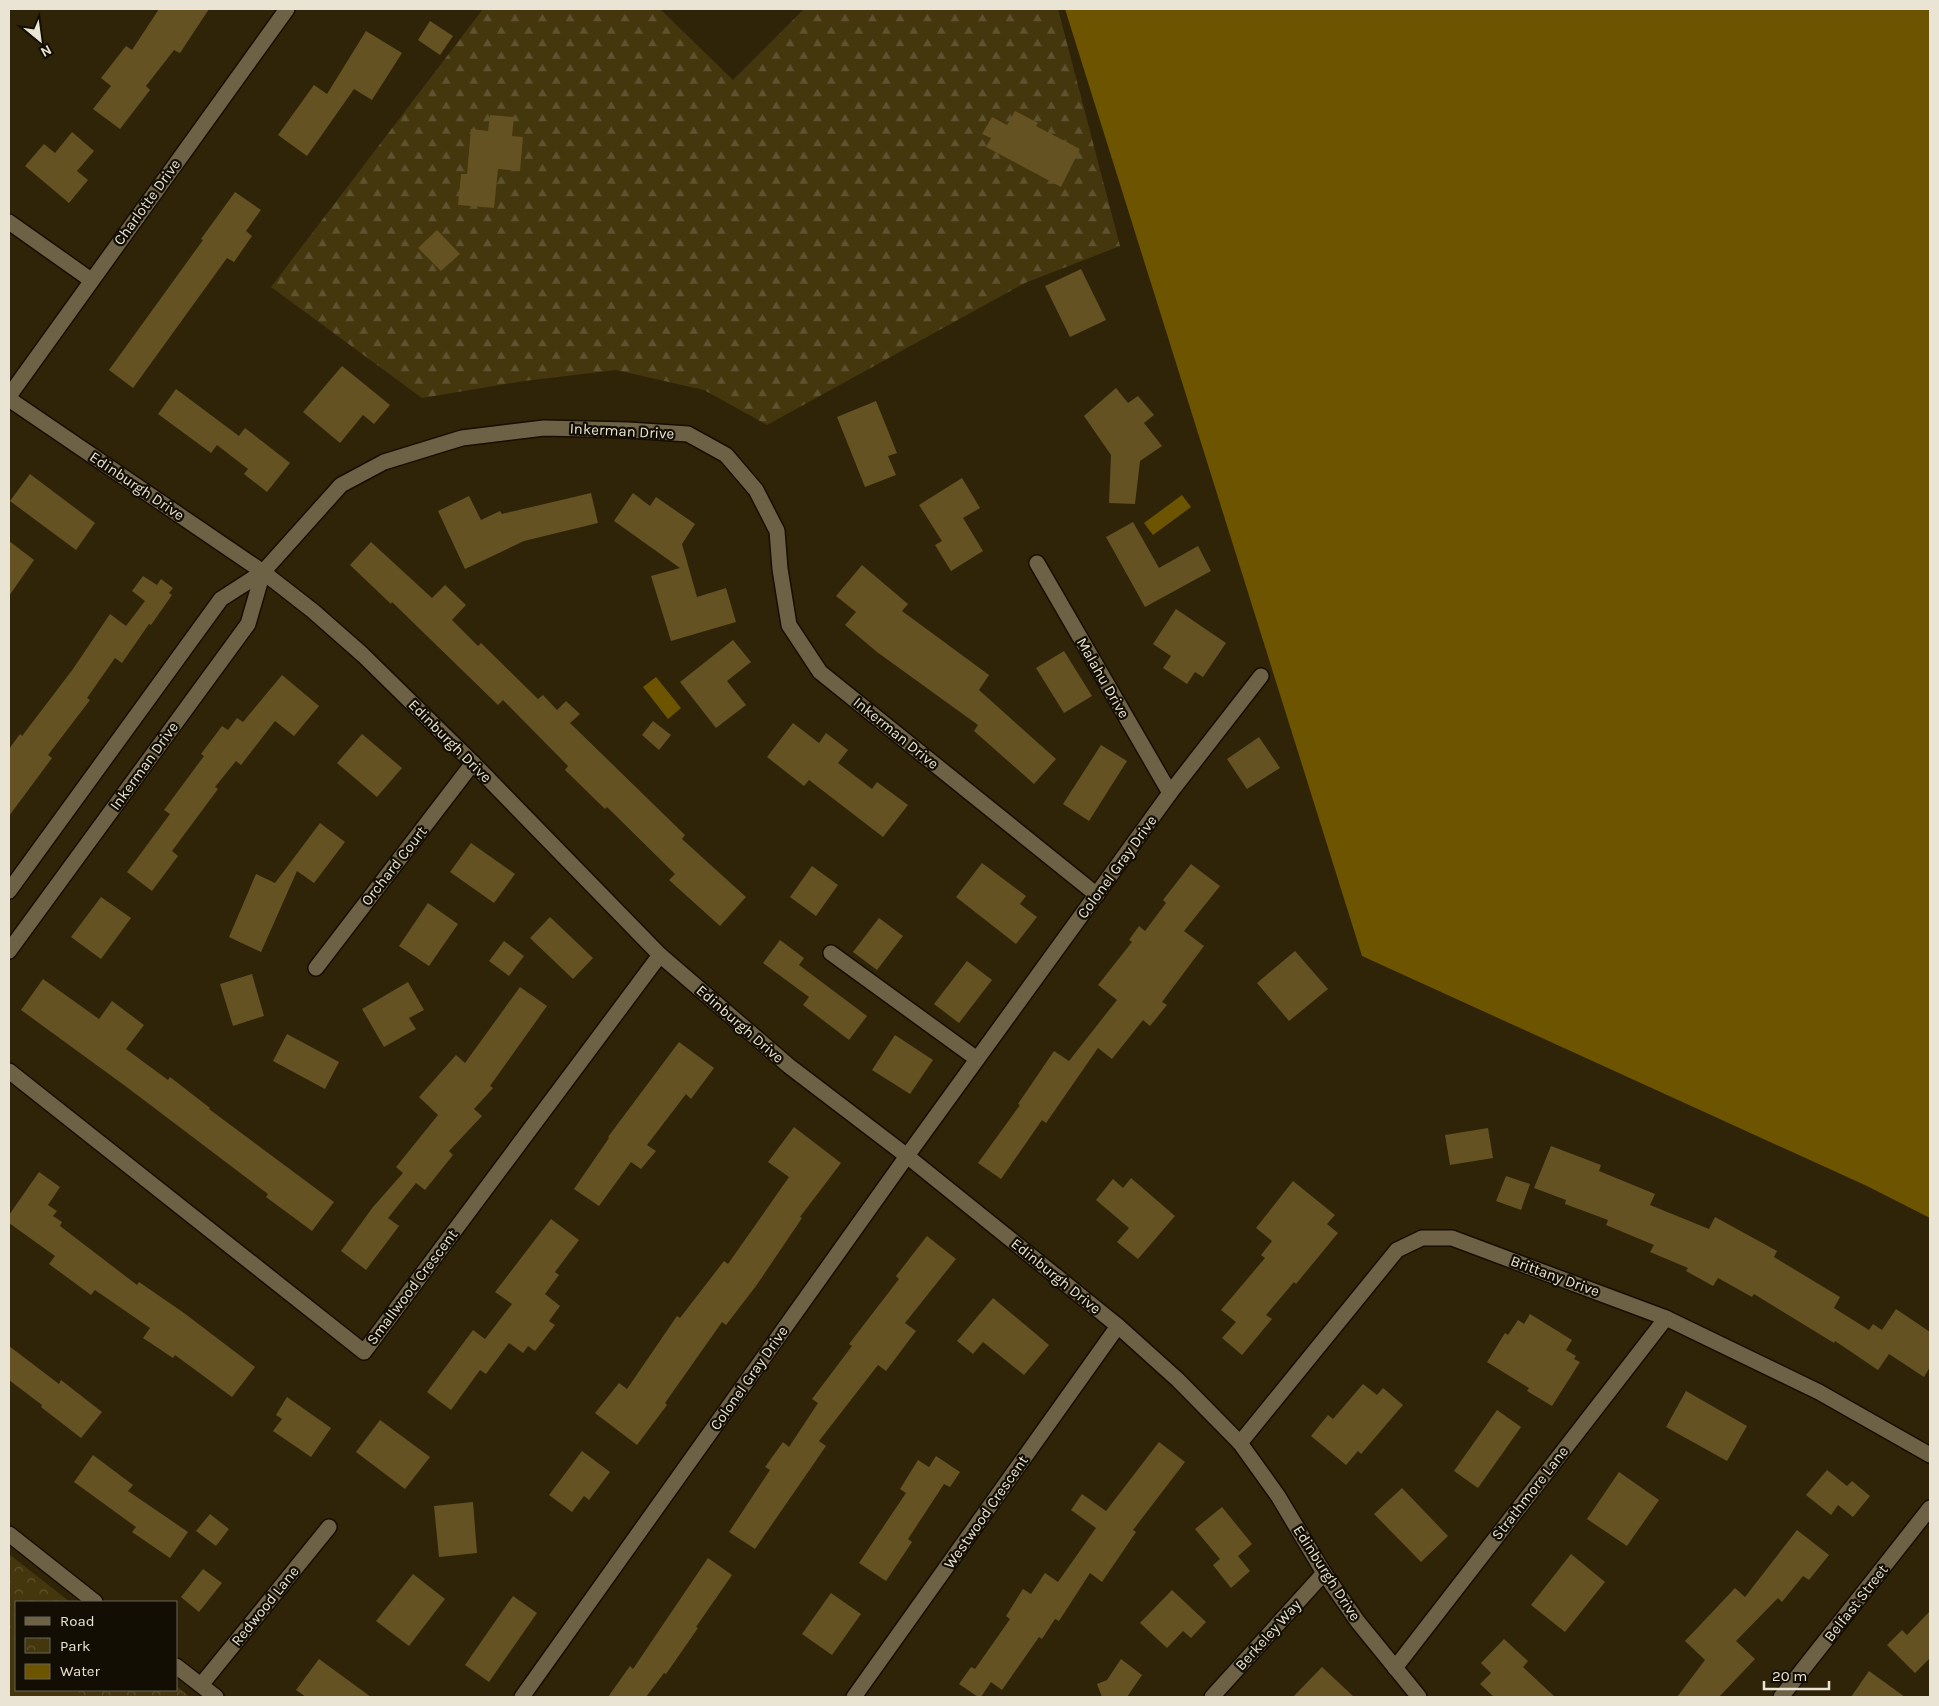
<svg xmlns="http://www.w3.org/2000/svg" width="1939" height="1706" viewBox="0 0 1939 1706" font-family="Karla,sans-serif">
	<defs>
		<pattern id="forest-firs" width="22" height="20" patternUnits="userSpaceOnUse" patternTransform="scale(1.25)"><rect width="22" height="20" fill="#44360d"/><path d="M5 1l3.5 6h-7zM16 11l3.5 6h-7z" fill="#5f532f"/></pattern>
		<pattern id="park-crowns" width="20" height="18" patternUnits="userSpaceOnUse" patternTransform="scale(1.25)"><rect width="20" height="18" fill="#44360d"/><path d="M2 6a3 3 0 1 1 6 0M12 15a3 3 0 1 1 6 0" fill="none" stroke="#5f532f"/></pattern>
	</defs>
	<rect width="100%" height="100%" fill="#2f2408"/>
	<!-- forest -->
	<polygon fill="url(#forest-firs)" points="483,9 660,9 733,80 804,9 1058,9 1120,246 1025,283 767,425 704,390 616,370 524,381 422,398 271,287"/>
	<!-- park -->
	<polygon fill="url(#park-crowns)" points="9,1554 70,1602 16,1602 16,1690 176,1690 176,1686 190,1697 9,1697"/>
	<!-- pitch -->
	<polygon fill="#44360d" points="9,1637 16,1643 16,1690 75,1690 85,1697 9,1697"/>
	<!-- water -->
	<g fill="#6c5401">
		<polygon points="1065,9 1930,9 1930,1218 1867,1186 1362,956"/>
		<polygon points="1182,495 1191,507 1153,535 1144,523"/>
		<polygon points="656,677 681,708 668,719 643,687"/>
	</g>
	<!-- building -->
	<g fill="#645222">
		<polygon points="159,9 209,9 180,53 174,50 146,86 150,90 120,129 93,109 111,86 101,78 126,46 132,50"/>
		<polygon points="430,21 453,36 440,55 418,40"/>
		<polygon points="366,31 402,53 372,100 354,89 307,156 278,135 314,85 327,94"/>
		<polygon points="1015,111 1038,123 1036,126 1080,149 1061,187 986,147 991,138 982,134 992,117 1007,125"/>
		<polygon points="490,115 514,117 512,136 523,137 520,171 498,169 494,208 458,205 461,174 467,174 471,129 488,131"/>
		<polygon points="72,132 94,151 77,171 88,180 69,203 25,166 44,144 55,153"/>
		<polygon points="235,192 261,210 246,231 252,236 234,262 227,258 133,388 109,370 203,240 201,239"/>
		<polygon points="437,230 460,254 441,271 418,248"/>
		<polygon points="1081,269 1106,320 1070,337 1045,286"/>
		<polygon points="342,366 390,405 374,424 363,415 340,443 303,412"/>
		<polygon points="1116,388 1128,403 1138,396 1154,415 1144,423 1162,446 1140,461 1135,504 1109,503 1111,455 1084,416"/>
		<polygon points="176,389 239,436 245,428 290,463 267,492 244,474 248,469 217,445 211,453 158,414"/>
		<polygon points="876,401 897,453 888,456 896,475 865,487 837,417"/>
		<polygon points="30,474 95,523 76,550 10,501"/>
		<polygon points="962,478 980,508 963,518 983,551 951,571 935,545 942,541 919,505"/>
		<polygon points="591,493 598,523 524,541 465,569 438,511 469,496 481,520 500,511 502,514"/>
		<polygon points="633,493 650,506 656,497 695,524 682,544 697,597 726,588 736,622 671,641 651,576 680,568 614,521"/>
		<polygon points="1133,522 1159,568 1198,546 1211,571 1145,607 1106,537"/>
		<polygon points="9,541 34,560 9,596"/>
		<polygon points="371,542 432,598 445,585 466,605 452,620 478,646 481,643 538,699 543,695 557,710 566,701 580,714 570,723 685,835 682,839 746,897 720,926 669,880 675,874 607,807 605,809 565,770 568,766 503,700 498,705 392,602 391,604 350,565"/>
		<polygon points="862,565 908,604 902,611 989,675 979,690 1056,759 1034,784 974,731 978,725 877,652 845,625 856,612 836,596"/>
		<polygon points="143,576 157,585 161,579 173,588 169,593 172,595 151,625 149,624 122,663 115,658 87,698 90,700 48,755 52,758 9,816 9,749 20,734 22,736 73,669 110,614 126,626 145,601 132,591"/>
		<polygon points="1176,609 1226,643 1203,677 1195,672 1187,684 1163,668 1171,656 1153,644"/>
		<polygon points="733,640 751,662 727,681 746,705 716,728 680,682"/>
		<polygon points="1064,651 1092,696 1064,713 1036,668"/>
		<polygon points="282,675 319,706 294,736 275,721 241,765 236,761 215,787 218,789 172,851 178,856 152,891 127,872 170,814 164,810 204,756 201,754 222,726 228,730 237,718 243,722"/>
		<polygon points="653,721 671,735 659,750 642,735"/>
		<polygon points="793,723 819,743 826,733 848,750 838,763 872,789 877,782 908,805 883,837 809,780 804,786 767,757"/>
		<polygon points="362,734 402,768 377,797 337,763"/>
		<polygon points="1259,737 1280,768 1247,789 1227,759"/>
		<polygon points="1101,745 1127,761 1089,821 1063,804"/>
		<polygon points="320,823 345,842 314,883 297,871 261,952 229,937 256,874 275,883"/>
		<polygon points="471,843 515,874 494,903 450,872"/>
		<polygon points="982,863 1026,896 1020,904 1037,917 1016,944 956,897"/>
		<polygon points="1191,864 1220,886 1184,931 1204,946 1162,1002 1167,1005 1150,1026 1143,1020 1112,1059 1098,1048 1046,1123 1042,1120 1001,1179 978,1163 1020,1105 1018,1104 1054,1051 1069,1061 1117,1000 1098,985 1132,942 1129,940 1139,926 1145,931 1166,903 1163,900"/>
		<polygon points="812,866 838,885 816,916 790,897"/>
		<polygon points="101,897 131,918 101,959 71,937"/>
		<polygon points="428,903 458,924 429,966 399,946"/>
		<polygon points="550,917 593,958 573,979 530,938"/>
		<polygon points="879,918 903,936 877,970 853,952"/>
		<polygon points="780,940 804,958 799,965 867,1016 849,1040 803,1005 809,997 763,963"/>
		<polygon points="504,941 524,956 509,976 489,961"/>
		<polygon points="1295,951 1328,989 1289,1021 1257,983"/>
		<polygon points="967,961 992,980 959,1023 934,1004"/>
		<polygon points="252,974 264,1016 233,1026 220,984"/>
		<polygon points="43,979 99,1019 112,1001 144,1025 126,1049 168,1080 170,1077 210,1108 209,1109 334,1202 312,1231 266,1197 268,1194 128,1088 21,1010"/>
		<polygon points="408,982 424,1010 409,1018 416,1029 384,1047 362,1009"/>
		<polygon points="520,987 547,1006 490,1086 493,1088 474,1109 482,1116 449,1151 453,1155 425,1190 416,1183 388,1218 399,1226 366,1270 341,1251 373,1207 403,1173 396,1167 438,1115 419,1097 456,1055 465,1063"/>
		<polygon points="287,1034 339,1062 325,1089 273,1061"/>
		<polygon points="895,1035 933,1060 910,1094 872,1070"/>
		<polygon points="679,1042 714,1068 691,1099 686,1094 647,1145 656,1151 641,1169 631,1162 599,1206 574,1189 609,1138 608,1137"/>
		<polygon points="794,1127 841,1163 800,1217 802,1218 756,1286 726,1325 722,1322 665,1403 667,1405 637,1445 595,1413 619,1383 627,1389 677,1316 680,1318 724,1261 728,1264 789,1177 768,1162"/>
		<polygon points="1488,1128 1493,1158 1450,1165 1445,1135"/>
		<polygon points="1551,1146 1601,1165 1599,1171 1655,1194 1650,1205 1709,1229 1715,1217 1777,1251 1774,1257 1840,1297 1834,1308 1869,1330 1873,1324 1882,1330 1896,1309 1930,1332 1930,1367 1924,1377 1889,1354 1878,1370 1835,1341 1834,1343 1754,1294 1752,1297 1718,1278 1713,1286 1686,1271 1688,1268 1650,1252 1654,1245 1606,1225 1608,1220 1565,1204 1566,1200 1534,1188"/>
		<polygon points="39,1172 60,1187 48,1205 57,1211 53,1216 62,1222 60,1226 137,1285 139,1282 184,1313 255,1367 232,1397 175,1355 173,1358 143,1338 150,1328 95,1290 91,1295 49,1264 55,1256 9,1223 9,1215"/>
		<polygon points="1506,1176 1530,1184 1521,1210 1496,1201"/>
		<polygon points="1131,1178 1175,1216 1138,1259 1117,1242 1129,1228 1096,1200 1113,1179 1123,1188"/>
		<polygon points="1293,1181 1335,1215 1327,1224 1338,1233 1296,1284 1294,1282 1266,1315 1272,1319 1242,1355 1222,1338 1236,1322 1221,1310 1265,1258 1261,1255 1272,1241 1256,1228"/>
		<polygon points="551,1219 579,1240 555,1272 559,1275 545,1294 560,1306 549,1321 555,1325 535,1351 528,1346 523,1353 509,1343 486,1374 480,1370 451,1410 427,1392 473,1330 485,1339 512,1304 495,1292"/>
		<polygon points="927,1236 956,1259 905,1323 916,1331 886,1371 878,1365 819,1441 826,1446 755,1549 729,1532 770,1470 765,1467 783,1442 789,1447 818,1403 812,1399 852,1346 849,1344 899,1279 896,1276"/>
		<polygon points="993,1298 1049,1345 1024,1375 983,1342 973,1354 957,1341"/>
		<polygon points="1530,1314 1572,1340 1566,1350 1576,1356 1574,1359 1580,1362 1552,1406 1527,1391 1529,1388 1487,1362 1505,1333 1508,1335 1518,1320 1524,1324"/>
		<polygon points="9,1346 59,1384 61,1380 102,1412 81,1438 41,1407 42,1405 9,1380"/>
		<polygon points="1363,1384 1377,1395 1383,1388 1403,1405 1361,1454 1358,1451 1346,1465 1311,1436 1328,1415 1333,1419"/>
		<polygon points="1686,1391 1747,1426 1727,1461 1666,1427"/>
		<polygon points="287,1397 331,1428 311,1457 273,1431 282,1419 276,1415"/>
		<polygon points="1497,1410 1521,1427 1478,1488 1454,1471"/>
		<polygon points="380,1420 430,1457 405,1489 356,1452"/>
		<polygon points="1159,1442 1185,1462 1133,1530 1136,1532 1102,1582 1090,1573 1059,1621 1055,1619 1042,1639 1039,1637 1002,1690 991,1682 981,1697 978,1697 959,1684 971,1667 975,1669 1010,1619 1006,1616 1023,1589 1031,1594 1045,1573 1058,1582 1096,1528 1071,1510 1082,1494 1106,1511"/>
		<polygon points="582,1451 610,1472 589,1500 584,1496 572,1512 549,1495"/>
		<polygon points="93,1455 133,1485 128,1491 188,1532 170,1558 132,1532 136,1527 74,1482"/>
		<polygon points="936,1456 960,1472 950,1487 944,1484 908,1539 912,1542 886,1581 859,1563 906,1493 900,1489 918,1460 929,1467"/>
		<polygon points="1827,1470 1847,1486 1852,1481 1870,1496 1853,1517 1838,1505 1831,1515 1806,1495"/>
		<polygon points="1619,1472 1659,1500 1627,1546 1587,1519"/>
		<polygon points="1402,1488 1448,1536 1421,1562 1374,1514"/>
		<polygon points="473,1502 477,1553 439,1557 434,1506"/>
		<polygon points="1222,1507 1252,1544 1238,1556 1250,1571 1231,1588 1213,1565 1220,1559 1195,1529"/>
		<polygon points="210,1514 229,1529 216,1546 196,1531"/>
		<polygon points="1797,1530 1829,1555 1809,1580 1803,1576 1782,1602 1778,1598 1736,1641 1755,1659 1719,1697 1677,1697 1705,1660 1685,1641 1735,1588 1745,1597"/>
		<polygon points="1571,1554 1605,1582 1565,1632 1531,1605"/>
		<polygon points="708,1558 732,1575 696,1627 698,1628 666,1674 664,1673 646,1697 608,1697 630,1666 633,1669"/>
		<polygon points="203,1569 222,1583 199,1612 181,1597"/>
		<polygon points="413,1574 445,1599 409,1646 376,1621"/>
		<polygon points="1172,1590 1206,1622 1191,1638 1183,1631 1167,1648 1140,1623"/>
		<polygon points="831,1593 861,1614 832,1655 802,1634"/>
		<polygon points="513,1596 537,1613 489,1682 465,1665"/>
		<polygon points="1930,1611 1930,1658 1915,1673 1887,1645 1902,1630 1907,1635"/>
		<polygon points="1504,1639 1528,1661 1523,1667 1555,1697 1494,1697 1480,1684 1491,1673 1481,1663"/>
		<polygon points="319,1659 371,1697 306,1697 296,1690"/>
		<polygon points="1121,1659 1142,1675 1127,1697 1102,1697 1097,1684 1107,1680"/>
		<polygon points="1322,1667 1354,1697 1293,1697"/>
		<polygon points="1869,1671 1905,1697 1851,1697"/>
	</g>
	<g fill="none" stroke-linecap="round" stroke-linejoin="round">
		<!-- minor casing -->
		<g stroke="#170d00" stroke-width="18">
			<g id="minor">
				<polyline points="9,222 91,280"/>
				<polyline points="9,396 287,9"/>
				<polyline points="9,399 263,572 313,611 363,655 473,763 660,955 789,1066 907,1156 1118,1326 1178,1380 1240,1443 1278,1496 1324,1573 1358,1622 1419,1697"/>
				<polyline points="1037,563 1170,793"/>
				<polyline points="9,891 221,599 263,572 341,485 384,462 462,438 544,428 628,430 688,434 726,455 756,490 777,531 780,569 789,625 820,672 1097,895"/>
				<polyline points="9,951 248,624 263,572"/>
				<polyline points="831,953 977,1059"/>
				<polyline points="316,968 473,763"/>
				<polyline points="9,1071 364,1352 660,955"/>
				<polyline points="1240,1443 1397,1250 1422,1238 1452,1238 1666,1318 1819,1392 1930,1455"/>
				<polyline points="1395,1668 1666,1318"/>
				<polyline points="201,1685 329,1527"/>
				<polyline points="522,1697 907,1156 1170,793 1261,676"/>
				<polyline points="854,1697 1118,1326"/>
				<polyline points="1212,1697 1324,1573"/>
				<polyline points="1781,1697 1930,1508"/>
			</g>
		</g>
		<!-- secondary casing -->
		<g stroke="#170d00" stroke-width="18">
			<g id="secondary">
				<polyline points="9,1534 95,1602"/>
				<polyline points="176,1666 216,1697"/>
			</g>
		</g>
		<!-- minor -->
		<use href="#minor" stroke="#6e6246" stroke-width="15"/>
		<!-- secondary -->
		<use href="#secondary" stroke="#6e6246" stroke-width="15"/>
	</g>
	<g text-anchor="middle" stroke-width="4.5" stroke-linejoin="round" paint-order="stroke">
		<!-- street labels -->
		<g font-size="15" fill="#eae4d4" stroke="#130e04">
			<text transform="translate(147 202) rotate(-54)" y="5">Charlotte Drive</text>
			<text transform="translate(622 431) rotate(3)" y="5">Inkerman Drive</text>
			<text transform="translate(137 486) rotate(34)" y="5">Edinburgh Drive</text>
			<text transform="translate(1103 678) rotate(60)" y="5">Malahu Drive</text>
			<text transform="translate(896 733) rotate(39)" y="5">Inkerman Drive</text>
			<text transform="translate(450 741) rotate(45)" y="5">Edinburgh Drive</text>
			<text transform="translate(144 766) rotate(-54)" y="5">Inkerman Drive</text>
			<text transform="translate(394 866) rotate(-52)" y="5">Orchard Court</text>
			<text transform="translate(1117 867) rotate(-54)" y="5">Colonel Gray Drive</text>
			<text transform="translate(740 1024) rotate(41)" y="5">Edinburgh Drive</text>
			<text transform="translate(1056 1276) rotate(39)" y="5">Edinburgh Drive</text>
			<text transform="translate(1555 1276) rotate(20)" y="5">Brittany Drive</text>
			<text transform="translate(412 1287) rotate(-53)" y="5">Smallwood Crescent</text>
			<text transform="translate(749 1378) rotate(-55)" y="5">Colonel Gray Drive</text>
			<text transform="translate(1530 1493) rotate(-52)" y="5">Strathmore Lane</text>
			<text transform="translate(986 1512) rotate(-55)" y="5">Westwood Crescent</text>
			<text transform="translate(1327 1573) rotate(57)" y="5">Edinburgh Drive</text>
			<text transform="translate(1856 1603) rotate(-52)" y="5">Belfast Street</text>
			<text transform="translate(265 1606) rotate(-51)" y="5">Redwood Lane</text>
			<text transform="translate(1268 1635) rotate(-48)" y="5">Berkeley Way</text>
		</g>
	</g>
	<!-- border -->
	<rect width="1939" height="1706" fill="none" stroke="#eae4d4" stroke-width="20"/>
	<!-- legend -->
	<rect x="15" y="1601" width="162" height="90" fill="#130e04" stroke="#696457"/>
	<rect x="25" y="1617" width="25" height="8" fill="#6e6246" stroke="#696457"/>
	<text x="60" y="1626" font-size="15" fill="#eae4d4">Road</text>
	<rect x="25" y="1638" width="25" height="15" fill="url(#park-crowns)" stroke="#696457"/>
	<text x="60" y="1651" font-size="15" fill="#eae4d4">Park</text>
	<rect x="25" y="1664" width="25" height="15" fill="#6c5401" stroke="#696457"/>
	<text x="60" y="1676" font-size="15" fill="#eae4d4">Water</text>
	<!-- north arrow -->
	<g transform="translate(40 40) rotate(151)" stroke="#130e04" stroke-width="4" paint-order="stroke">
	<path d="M0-4L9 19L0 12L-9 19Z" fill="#eae4d4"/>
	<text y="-8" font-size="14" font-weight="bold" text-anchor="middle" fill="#eae4d4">N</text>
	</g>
	<!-- scale -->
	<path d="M1764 1681v8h65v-8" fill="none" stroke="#eae4d4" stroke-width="2.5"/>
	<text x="1772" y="1681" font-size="15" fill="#eae4d4" stroke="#130e04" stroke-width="4" paint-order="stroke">20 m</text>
</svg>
